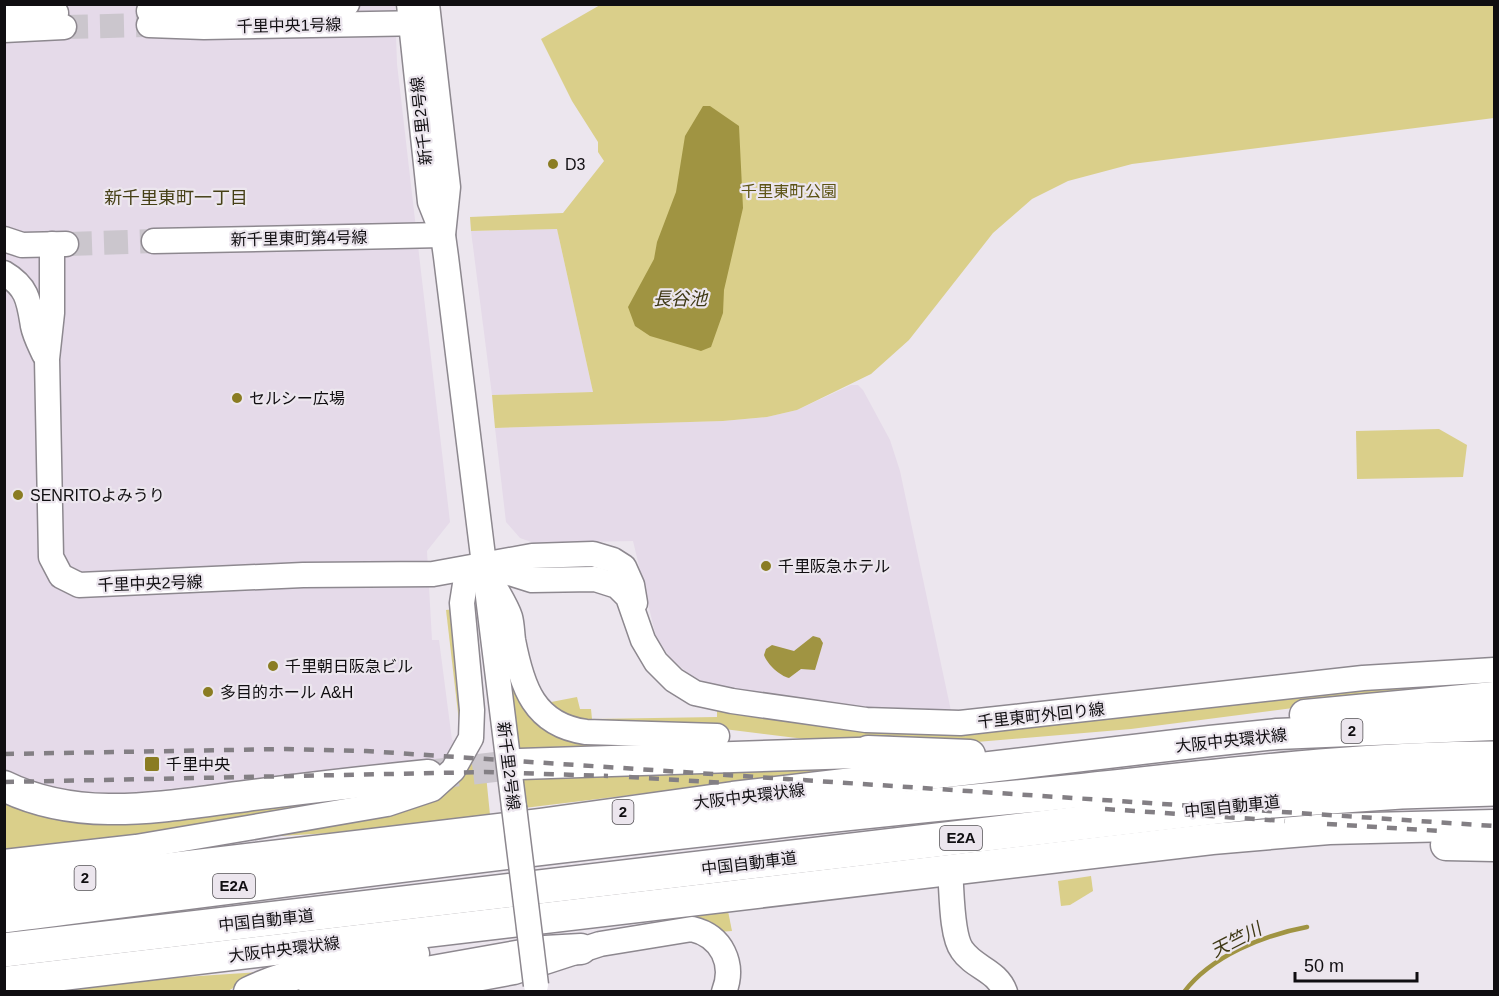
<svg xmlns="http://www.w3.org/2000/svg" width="1499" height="996" viewBox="0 0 1499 996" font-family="Helvetica,'Noto Sans JP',sans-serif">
	<rect width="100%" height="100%" fill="#ece6ee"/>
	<!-- built -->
	<g fill="#e5dae9">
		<polygon points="5,5 395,5 397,64 450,522 427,551 432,640 439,640 452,740 462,740 452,758 110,795 67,793 5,774"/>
		<polygon points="557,229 593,392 492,395 471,231"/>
		<polygon points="851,385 858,385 863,390 890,440 900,471 951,711 880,710 712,686 689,674 671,659 656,637 633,541 534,543 520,538 506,522 495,428 723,421 767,417 797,410"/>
	</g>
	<!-- green -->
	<g fill="#dacf8a">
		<polygon points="600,5 1494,5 1494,118 1132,164 1068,181 1032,199 993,233 909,340 871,374 797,410 767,417 723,421 495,428 492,395 593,392 557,229 471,231 470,217 563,213 604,161 598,152 598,142 572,101 541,39"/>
		<polygon points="1439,429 1467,445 1463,477 1357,479 1356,431"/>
		<polygon points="454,609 466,717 460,730 446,610"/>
		<polygon points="506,650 530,712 715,743 517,752"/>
		<polygon points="1494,677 1494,690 1324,704 1131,729 953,744 821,741 716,728 585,724 546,703 577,697 580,709 591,709 592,719 717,717 717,708 871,732 909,732"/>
		<polygon points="473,755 484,755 490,815 331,833 245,838 405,808"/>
		<polygon points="886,764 524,808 519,773"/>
		<polygon points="384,787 355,803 5,855 4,796 13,800"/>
		<polygon points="1091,876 1093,891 1070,905 1061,906 1058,881"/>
		<polygon points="728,911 732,931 719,932 686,918"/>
		<polygon points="261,972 228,991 47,992 184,977"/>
	</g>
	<!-- water -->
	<g fill="#a09442">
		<polygon points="703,106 710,106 739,126 743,208 724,290 723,313 711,347 701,351 650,336 635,326 628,307 654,259 657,242 676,192 685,136"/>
		<path d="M813,636L820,638L823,643L815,670L801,669L789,678C780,676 767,664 764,655L766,649L772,645L794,651Z"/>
	</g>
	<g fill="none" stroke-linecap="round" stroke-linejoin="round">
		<!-- stream -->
		<path stroke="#a09442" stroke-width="4.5" d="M1184,992C1211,956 1264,935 1307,927"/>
		<!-- minor-tunnel -->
		<g stroke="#cbc6cd" stroke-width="24" stroke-dasharray="24 12" stroke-linecap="butt">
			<polyline points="64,27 149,25"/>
			<polyline points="68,244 154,241"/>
		</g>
		<!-- major-tunnel -->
		<polyline stroke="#cbc6cd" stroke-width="30" stroke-dasharray="30 15" stroke-linecap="butt" points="428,775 520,764"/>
		<!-- minor casing -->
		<g stroke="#8d888f" stroke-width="27">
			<g id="minor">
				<polyline points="409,4 430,202 442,232"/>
				<polyline points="427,4 448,187 443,235 446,257 514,807"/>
				<polyline points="4,11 56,13"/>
				<polyline points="149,11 347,4"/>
				<polyline points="149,25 204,27 428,23"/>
				<polyline points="4,30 64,27"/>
				<polyline points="4,239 22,245 66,244"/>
				<polyline points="154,241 443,235"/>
				<polyline points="52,244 52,313 47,359 51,557 61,576 79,585 303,575 433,574 532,556 593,554 613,560 624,567 632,585 635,603"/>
				<path d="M4,273C28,287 29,302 33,326C35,336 40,345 44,354"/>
				<polyline points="484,565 532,580 595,579 617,586 628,597 643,640 656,662 674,680 695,693 732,701 866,720 960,723 1363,678 1494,670"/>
				<path d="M491,580C497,592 506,605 510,617C512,624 512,633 513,640C522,687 534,725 586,732L717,736"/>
				<polyline points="4,862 136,847 242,829 387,804 432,789 453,770 471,738 472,710 462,603 465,584 484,565"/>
				<path d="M950,871C952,890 951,935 962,950C974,968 997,970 1005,992"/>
				<path d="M406,992L514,972L600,944L692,929C722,936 735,964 724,992"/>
			</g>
		</g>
		<!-- major casing -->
		<g stroke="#8d888f" stroke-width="33">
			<g id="major">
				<polyline points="1305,715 1494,697"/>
				<polyline points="868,751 970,755"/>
				<polyline points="520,764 888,752"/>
				<path d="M4,786C81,824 165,806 246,796C307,788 367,781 428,775"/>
				<polyline points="1446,845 1494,846"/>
				<polyline points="4,888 541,824 733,797 1210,741 1277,734 1494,725"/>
				<polyline points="4,982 1212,839 1329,829 1494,825"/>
				<path d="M249,992C300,967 359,962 414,954"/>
				<polyline points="314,992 545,951 581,949"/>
			</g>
		</g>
		<!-- highway casing -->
		<g stroke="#8d888f" stroke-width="36">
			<g id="highway">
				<path d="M4,916C348,872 692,827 1037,795C1189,780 1342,758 1494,758"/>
				<polyline points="4,950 1259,802 1401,792 1494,789"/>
			</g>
		</g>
		<!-- minor -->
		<use href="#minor" stroke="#fff" stroke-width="24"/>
		<!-- major -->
		<use href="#major" stroke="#fff" stroke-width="30"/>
		<!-- highway -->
		<use href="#highway" stroke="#fff" stroke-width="33"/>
		<!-- rail -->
		<g stroke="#837f84" stroke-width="4.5" stroke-dasharray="10 10" stroke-linecap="butt">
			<polyline points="4,754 285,749 366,751 1494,826"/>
			<polyline points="629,777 725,783"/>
			<polyline points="4,782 485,772 608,776"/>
			<polyline points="1105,809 1285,821"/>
			<polyline points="1327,824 1441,831"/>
		</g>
		<!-- minor-bridge casing -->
		<g stroke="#8d888f" stroke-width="27" stroke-linecap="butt">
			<polyline id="minor-bridge" points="514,807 536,985"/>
		</g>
		<!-- minor-bridge -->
		<use href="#minor-bridge" stroke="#fff" stroke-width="24"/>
	</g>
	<!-- markers -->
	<g fill="#8a7c22" stroke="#ece6ee" stroke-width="2">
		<circle cx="553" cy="164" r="6"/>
		<circle cx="237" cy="398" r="6"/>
		<circle cx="18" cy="495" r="6"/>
		<circle cx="766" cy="566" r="6"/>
		<circle cx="273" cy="666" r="6"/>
		<circle cx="208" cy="692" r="6"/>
		<rect x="144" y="756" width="16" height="16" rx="3"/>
	</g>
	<g text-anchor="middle" stroke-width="4.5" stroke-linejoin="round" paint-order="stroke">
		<!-- shield labels -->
		<g fill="#ece6ee" stroke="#524f53" stroke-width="1.5">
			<rect x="1341.5" y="719" width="21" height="24" rx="4.5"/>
			<rect x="612.5" y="800" width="21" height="24" rx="4.5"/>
			<rect x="940" y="826" width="42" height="24" rx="4.5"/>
			<rect x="74.5" y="866" width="21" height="24" rx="4.5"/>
			<rect x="213" y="874" width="42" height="24" rx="4.5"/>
		</g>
		<g font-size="15" font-weight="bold" fill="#100e11">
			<text x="1352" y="736">2</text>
			<text x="623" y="817">2</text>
			<text x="961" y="843">E2A</text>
			<text x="85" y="883">2</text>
			<text x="234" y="891">E2A</text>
		</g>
		<!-- street labels -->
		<g font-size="16" fill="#100e11" stroke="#ece6ee">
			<text transform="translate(289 25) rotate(-1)" y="6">千里中央1号線</text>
			<text transform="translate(421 121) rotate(-96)" y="6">新千里2号線</text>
			<text transform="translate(299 238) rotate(-1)" y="6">新千里東町第4号線</text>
			<text transform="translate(150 583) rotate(-2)" y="6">千里中央2号線</text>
			<text transform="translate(1041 715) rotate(-6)" y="6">千里東町外回り線</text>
			<text transform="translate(1231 740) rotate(-6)" y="6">大阪中央環状線</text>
			<text transform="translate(509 766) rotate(83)" y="6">新千里2号線</text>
			<text transform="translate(749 796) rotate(-7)" y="6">大阪中央環状線</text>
			<text transform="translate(1232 806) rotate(-6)" y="6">中国自動車道</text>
			<text transform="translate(749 863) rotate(-7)" y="6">中国自動車道</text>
			<text transform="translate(266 920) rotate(-6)" y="6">中国自動車道</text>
			<text transform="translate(284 949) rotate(-7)" y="6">大阪中央環状線</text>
		</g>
		<!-- poi labels -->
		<g font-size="16" fill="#100e11" stroke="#ece6ee" text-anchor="start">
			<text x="565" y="170">D3</text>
			<text x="249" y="404">セルシー広場</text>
			<text x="30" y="501">SENRITOよみうり</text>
			<text x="778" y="572">千里阪急ホテル</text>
			<text x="285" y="672">千里朝日阪急ビル</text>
			<text x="220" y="698">多目的ホール A&amp;H</text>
			<text x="166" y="770">千里中央</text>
		</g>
		<!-- park labels -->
		<g font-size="16" fill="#5c5315" stroke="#ece6ee">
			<text x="789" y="197">千里東町公園</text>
		</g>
		<!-- neighbourhood labels -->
		<g font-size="18" fill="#453f15" stroke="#ece6ee">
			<text x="176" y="204">新千里東町一丁目</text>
		</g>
		<!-- water labels -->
		<g font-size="18" font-style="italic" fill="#3e3815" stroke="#ece6ee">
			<text x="680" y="305">長谷池</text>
			<text transform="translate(1236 940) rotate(-27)" y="6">天竺川</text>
		</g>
	</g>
	<!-- border -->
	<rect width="1499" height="996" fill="none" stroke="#100e11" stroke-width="12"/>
	<!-- scale -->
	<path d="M1295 972v9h122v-9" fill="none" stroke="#100e11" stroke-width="3"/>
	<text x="1304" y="972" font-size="18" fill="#100e11" stroke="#ece6ee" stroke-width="4.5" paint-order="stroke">50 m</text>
</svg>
